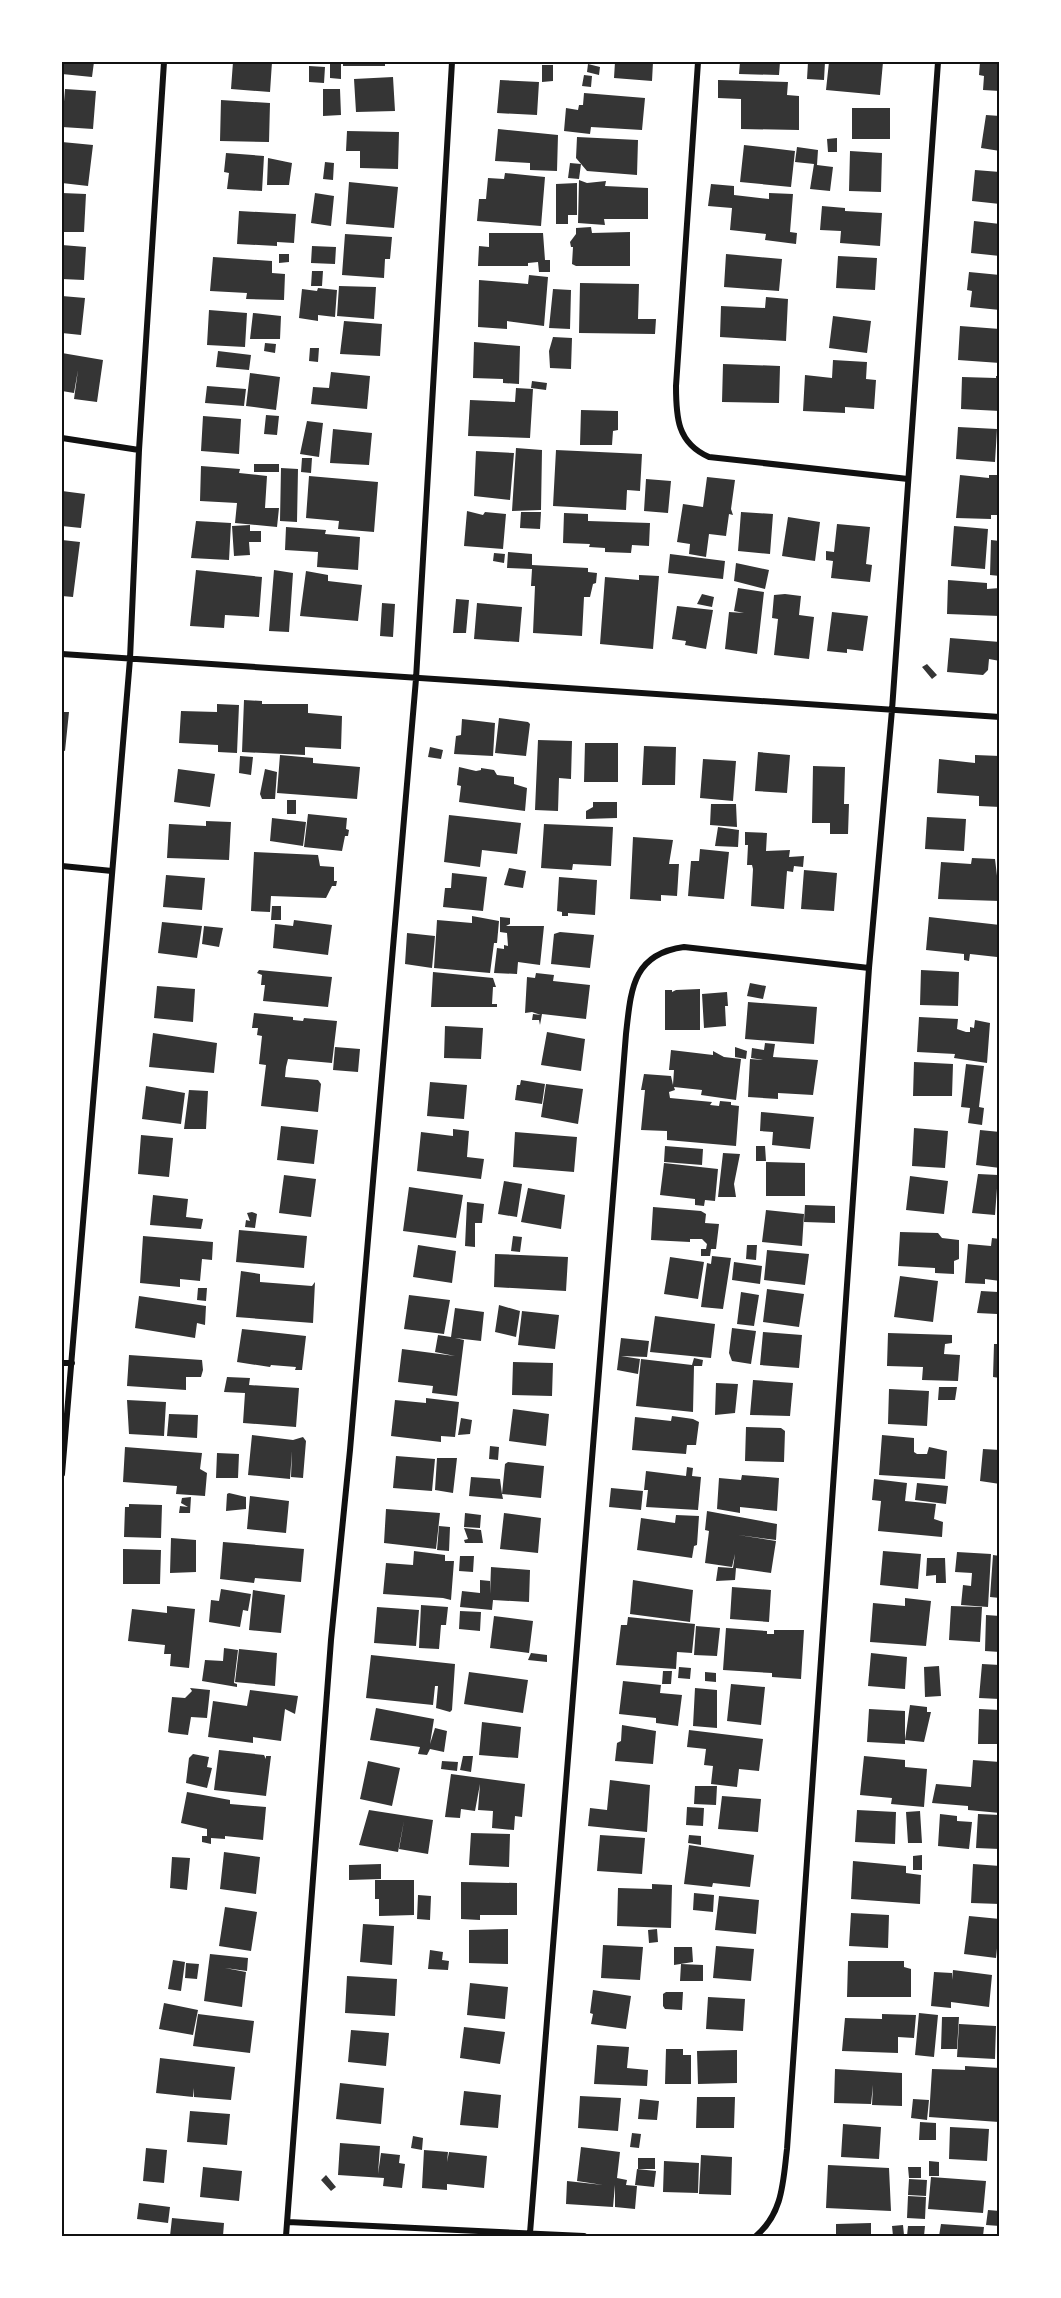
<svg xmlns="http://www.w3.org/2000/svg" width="1061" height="2298" font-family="Helvetica,sans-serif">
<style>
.building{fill:#353535}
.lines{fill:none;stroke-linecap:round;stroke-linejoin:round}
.minor{stroke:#111;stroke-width:6}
.neatline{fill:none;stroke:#111;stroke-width:2}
</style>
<rect width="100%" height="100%" fill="#fff"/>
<!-- building -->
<path class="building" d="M62 62H94L92 77 62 74Z
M233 62H272L270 92 231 89Z
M343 62H385V66H343Z
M615 62H653L652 81 614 78Z
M740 62H780L779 75 739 74Z
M808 62H825L824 80 807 79Z
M829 62H883L880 95 826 90Z
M980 62H1000V91L983 90 984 76 979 75Z
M330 64H341V79L330 78Z
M588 64 600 67 599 75 587 72Z
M542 65H553V81L542 82Z
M309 66 325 67 324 83 309 82Z
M584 75 592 76 591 87 582 86Z
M393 77 395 111 356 112 354 79Z
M500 80 539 82 537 115 497 113Z
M718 80 788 82 787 95 799 96V130L741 129V99L718 98Z
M65 89 96 91 93 129 62 127Z
M323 89H340L341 115 323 116Z
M584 93 645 98 642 130 591 127 590 134 564 131 566 108 578 110 579 105H583Z
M221 100 270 103 269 142 220 141Z
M852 108H890V139H852Z
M986 115 1000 116V151L981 148Z
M498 129 558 135 557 171 530 170V163L495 161Z
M347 131 399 132 398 169 360 168V151H346Z
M577 137 638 140 637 175 587 171 576 158Z
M837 138V152H828L827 139Z
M62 142 93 145 88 186 62 183Z
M744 145 795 151 791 187 740 182Z
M797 147 818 150 817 165 833 167 830 191 810 189 814 164 795 162Z
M850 151 882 153 881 192 849 191Z
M226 153 264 156 262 191 227 189 229 173 224 172Z
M268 158 292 163 289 185H267Z
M325 162 334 163 333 180 323 179Z
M570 163 581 164 579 179 568 178Z
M975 170 1000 172V204L972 201Z
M505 173 545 177 541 226 477 221 479 199H486L488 178 504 179Z
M579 180 587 183 606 181 605 186 648 188V219H604L605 225 578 223Z
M349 182 398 187 394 228 346 224Z
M577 183V215H568V224H556V184Z
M711 184 734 186V195L769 199V193L793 194 790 232 797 233 796 244 765 240 766 234 730 230 732 208 708 206Z
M62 193 86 194 84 232H62Z
M315 193 334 196 331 226 311 223Z
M822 206 845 208V211L882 213 880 246 840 243 841 231 820 230Z
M239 211 296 214 294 243 277 242V246L237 244Z
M974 221 1000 224V256L971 253Z
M591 227 592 233 630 232V266H576L572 264 573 247H571L570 242 576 234V228Z
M489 233H543L545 260H550V272H539L538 262 528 263V266H478L479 246 489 247Z
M345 234 392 237 390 259H385L384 278 342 275Z
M62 245 86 247 84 280 62 279Z
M312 246 336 247 335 264 311 263Z
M279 254H289V262L279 263Z
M726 254 782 259 779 291 724 287Z
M838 256 877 258 875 290 836 288Z
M213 257 272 261V273L285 274 284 300 246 299 247 293 210 291Z
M312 271H323L322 286H311Z
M969 272 1000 275V310L970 307 972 291 967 290Z
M529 275 548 277 544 326 507 321V329L478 327 479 280 528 284Z
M580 283 639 284 638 319H656L655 334 579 333Z
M339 286 376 287 374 319 337 316Z
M318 288 337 290 335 317 318 315V321L299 318 302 289 317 291Z
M553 289 571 290 570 329 549 328Z
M62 296 85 298 81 335 62 333Z
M766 297 788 299 786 341 720 337 721 306 765 308Z
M209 310 247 313 245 347 207 345Z
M253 313 281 316 280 339H250Z
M833 316 871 321 867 353 829 348Z
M344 321 382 324 380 356 340 354Z
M960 326 1000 329V363L958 360Z
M553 337 572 338 571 369 550 368 549 351Z
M474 342 520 346 519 384 503 383V379L473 378Z
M265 343 276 344 275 353 264 351Z
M310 348H319L318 362 309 361Z
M218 351 251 355 249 370 216 367Z
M62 353 103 360 97 402 74 399 78 370 74 393 62 391Z
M833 360 867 362 866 379 876 380 874 409 845 407V413L803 411 805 375 832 378Z
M723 364 780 366 779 403 722 402Z
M331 372 370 376 367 409 311 404 313 387 329 388Z
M250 373 280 377 276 410 246 406Z
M996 376H1000V411L961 409 962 377 996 378Z
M532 381 547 383 546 390 531 388Z
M207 386 246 389 244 406 205 403Z
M516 388 533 389 530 438 468 436 470 400 515 402Z
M581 410 618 411V430L613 431 612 445H580Z
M266 415 279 416 277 435 264 434Z
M203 416 241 419 239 454 201 451Z
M307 421 323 423 319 457 300 454Z
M958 427 997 429 995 462 956 459Z
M333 429 372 433 369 465 330 463Z
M516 448 542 450 541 510 512 511Z
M556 450 642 454 640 491 627 490 626 510 553 506Z
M476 451 514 453 510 500 474 496Z
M302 458H312L311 473 301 472Z
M254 464H279V472H254Z
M201 466 240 469 239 473 267 476 265 508H279L277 527 235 523 237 503 200 501Z
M281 468 298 469 297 522 280 521Z
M960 475 989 478V475H1000V512L997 515H991V519L956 518Z
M309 476 378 482 374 532 338 529 339 521 306 518Z
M707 477 735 480 731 509 733 515 729 514 726 536 709 534 706 557 689 554 690 544 677 542 683 504 703 507Z
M646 479 671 481 668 513 644 511Z
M62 491 85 494 81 528 62 526Z
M467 511 483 515 485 512 506 514 503 549 464 546Z
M521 512H541L540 529 520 528Z
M741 512 773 514 770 554 738 551Z
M564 513 588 514V521L650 523 649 546 632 545 631 553 605 552V548L589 547 590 544 563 543Z
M788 517 820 522 815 561 782 556Z
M196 521 231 523 229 560 191 558Z
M837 524 870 527 866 564 872 565 870 582 831 578 833 561 826 560V551L834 552Z
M250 525V531H261V542H249L250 555 234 556 232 526Z
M954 526 988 529 985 569 951 566Z
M286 527 326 530 325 534 360 537 358 570 317 567 318 552 285 550Z
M62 540 80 542 73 597 62 596Z
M991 540 1000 541V576L990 575Z
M508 552 532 554V565L588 568V572L597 573 596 583 593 584 590 597H584L582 636 533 633 535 586H531L532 569 507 568Z
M494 553 505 554 504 563 493 561Z
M670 554 725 561 723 579 668 573Z
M736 563 769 570 765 589 734 581Z
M196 570 262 577 259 617 225 615 224 628 190 626Z
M274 570 293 573 289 632 269 631Z
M306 571 328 575V581L362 585 358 621 300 616Z
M639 575 659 576 653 649 600 644 605 577 639 580Z
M948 580 987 583V589L1000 588V616L947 614Z
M738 588 764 592 757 654 725 649 729 612 744 613 734 611Z
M702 594 714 597 712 607 697 604Z
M785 594 801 596 799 615 814 617 809 659 774 655 778 619 772 618 774 595Z
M456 599 469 600 466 633H453Z
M382 603 395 604 393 637 380 636Z
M477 603 522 607 519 642 474 639Z
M677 606 713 610 706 649 685 645 686 641 672 639Z
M832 612 868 616 863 651 847 649V653L827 651Z
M950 638 1000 642V661L989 659 988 670 983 675 947 672Z
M927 664 937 675 932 679 922 667Z
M244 700 262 701V704H308V713L342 716 341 749 305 747V755L242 752Z
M217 704 239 705 237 753 218 752V745L179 743 181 711 217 712Z
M62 712H69L65 751 62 750Z
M499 718 528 722 530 724 526 756 495 753Z
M462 719 495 723 493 756 454 754 456 736 461 735Z
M538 740 572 741 571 779 559 778 558 811 535 810Z
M585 743H618V782H584Z
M644 746 676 747 675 785H642Z
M430 747 443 750 441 759 428 757Z
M758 752 790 755 787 793 755 791Z
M280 755 313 758V763L360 767 357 799 277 793Z
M975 755 1000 756V807L979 806V796L937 793 939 759 975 763Z
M240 756 253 757 251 775 239 773Z
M703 759 736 761 733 801 700 798Z
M813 766 845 767 844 804H849L848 834H830V823H812Z
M459 767 476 771 481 770V768L494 770 497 775 514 777V784L527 788 525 811 459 802 461 786 457 785Z
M178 769 215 774 210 807 174 802Z
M265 769 277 772 275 799H262L260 794Z
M287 800H296V814H287Z
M593 802H617V818L586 819V811L593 807Z
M711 804H736L737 827 710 825Z
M308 814 347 818 346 829 349 830 348 836H345L342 851 304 847Z
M449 815 521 823 517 854 482 850 480 867 444 862Z
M927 817 966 819 964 851 925 849Z
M272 818 306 822 303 846 270 841Z
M206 821 231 822 229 860 167 858 169 824 206 826Z
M544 824 613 827 611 866 573 864 572 870 541 868Z
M718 827 739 830 738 847 715 846Z
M745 832 767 833 766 851 790 850 789 857 804 856 803 867 794 866 793 872 787 871 784 909 751 906 753 869 752 865H747L748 845H745Z
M633 837 673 840 669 864H679L677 896 661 895V901L630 899Z
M700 849 729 852 724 899 688 896 691 861H699Z
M254 852 318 855 320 866 334 867V881H337L336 886H332L326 898 271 896 270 912 251 911Z
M972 858 995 859 1000 901 938 899 941 862 971 864Z
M509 868 526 871 523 888 504 885Z
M804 870 837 873 834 911 801 909Z
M452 873 487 877 483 911 443 907 445 888H451Z
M166 875 205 878 202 910 163 907Z
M559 877 597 880 595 915 568 913V916H562V912L557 911Z
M272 906H281V920H271Z
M472 916 499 921 497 943H494L490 973 434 968 437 920 472 923Z
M500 917 510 918V924L506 926H544L540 965 518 962 517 974 494 973 497 948 504 949V945L508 946 507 933 500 932Z
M929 917 1000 925 997 957 970 954 969 961 964 960V954L926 950Z
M294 920 332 925 328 955 273 948 275 924 293 926Z
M162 922 202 926 197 958 158 953Z
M204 926 223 928 219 947 202 944Z
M560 932 594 935 590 968 551 964 554 934Z
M407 933 435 936 432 968 405 964Z
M259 970 332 977 328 1007 263 1001 265 985H261L262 975 257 973Z
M921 970 959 972 958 1006 920 1005Z
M433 972 493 978 496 987H493L492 1004H497V1007H431Z
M536 973 554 975 553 981 590 985 586 1019 542 1014 540 1025 539 1020H532L533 1014 541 1015 532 1012 525 1013 527 977 535 978Z
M750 983 766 986 763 999 747 996Z
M157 986 195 989 193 1022 154 1018Z
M700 989V1030H665V990H672V992L676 990Z
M727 992 728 1006H725L726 1026 704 1028 702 994Z
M748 1002 817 1007 814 1044 745 1039Z
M254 1013 293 1017V1020L303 1021 304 1018 337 1021 332 1063 288 1059 286 1067 285 1077 318 1080 321 1084 318 1112 261 1106 266 1065 259 1064 262 1036 257 1035 258 1028H252Z
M919 1017 958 1019 957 1029 966 1032H970V1027L974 1028 975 1020 990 1023 987 1063 954 1058 955 1054 917 1052Z
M445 1026 483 1028 481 1059 444 1058Z
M547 1032 585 1039 581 1071 541 1065Z
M153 1033 217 1043 214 1073 149 1067Z
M765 1043 775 1044 773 1057 818 1060 813 1095 778 1093V1099L748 1097 750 1059 763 1060 751 1058 752 1048 764 1050Z
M335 1047 360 1049 358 1072 333 1070Z
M735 1047 747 1051 746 1059 735 1057Z
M671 1050 713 1055V1051L724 1057 741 1059 736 1100 701 1095 702 1090 674 1087 675 1090 669 1092 670 1098 712 1102 710 1105 719 1106 720 1101 731 1102V1105L739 1106 736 1146 667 1140V1131L641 1130 645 1090H641L644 1074 671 1076 673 1085 674 1070H669Z
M914 1062 953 1064 952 1096H913Z
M966 1064 984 1066 979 1107 984 1108 982 1125 968 1123 970 1108 961 1107Z
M521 1080 545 1084 542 1104 515 1100 517 1085H520Z
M430 1082 467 1085 464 1119 427 1116Z
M546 1084 583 1089 578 1124 541 1117Z
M146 1086 185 1093 181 1124 142 1119Z
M189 1090 208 1091 206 1129H184Z
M761 1112 814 1117 810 1149 772 1145 773 1132 760 1131Z
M281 1126 318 1130 314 1164 277 1160Z
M914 1128 948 1131 945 1168 912 1166Z
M453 1129 469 1131 467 1157 484 1159 481 1179 417 1171 421 1132 453 1136Z
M980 1130 1000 1132V1168L976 1165Z
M515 1132 577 1137 574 1172 513 1167Z
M141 1135 173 1138 169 1177 138 1174Z
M665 1146 703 1149 702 1165 664 1162Z
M756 1146H765L766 1161H756Z
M723 1153 740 1154 734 1184 736 1197H718Z
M766 1162 805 1163V1196H766Z
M664 1163 718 1169 715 1201 705 1200 704 1206 695 1205V1199L660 1195Z
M978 1174 998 1175 995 1215 972 1213Z
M284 1175 316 1179 311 1217 279 1213Z
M910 1176 948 1181 944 1214 906 1210Z
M504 1181 522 1184 517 1217 498 1214Z
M409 1187 463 1195 456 1238 403 1231Z
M528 1188 565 1195 561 1229 521 1222Z
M153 1195 188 1199 186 1217 203 1219 201 1229 150 1225Z
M467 1202 484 1204 482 1223H475V1247L465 1246Z
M805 1205 835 1206V1223L804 1222Z
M653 1207 701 1211 706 1214 705 1223 719 1224 716 1249H711L710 1256H701V1249H706L707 1244 702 1239H690V1242L651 1240Z
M766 1210 804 1214 802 1246 762 1242Z
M252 1212 257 1214 255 1228 245 1227 246 1220 250 1221 247 1213Z
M239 1230 307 1236 304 1268 236 1262Z
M900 1232 938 1233 942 1238 959 1240V1259L954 1261V1274L935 1273V1268L898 1266Z
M143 1236 213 1242 212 1260 202 1259 200 1281 180 1279V1287L140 1283Z
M513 1236 522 1237 520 1252 511 1251Z
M992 1238 1000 1239V1281L985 1279V1284L965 1283 968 1244 991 1246Z
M418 1245 456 1251 452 1283 413 1277Z
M747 1245H757L756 1260 746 1259Z
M767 1250 809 1254 805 1285 764 1280Z
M495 1254 568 1257 566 1291 494 1287Z
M712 1256 731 1258 723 1309 701 1307 707 1263 711 1264Z
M670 1257 704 1262 698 1299 664 1294Z
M734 1262 762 1266 760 1284 732 1280Z
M241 1271 260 1274V1282L312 1286 315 1282 313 1323 236 1317Z
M900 1276 938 1281 933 1322 894 1317Z
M198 1288H207L206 1301 197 1300Z
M767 1289 804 1294 799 1327 763 1322Z
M981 1291 998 1292 997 1314 977 1313Z
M741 1292 759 1295 754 1326 737 1324Z
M409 1295 450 1300 444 1334 404 1329Z
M139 1296 206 1306 205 1325 197 1323 195 1338 135 1328Z
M499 1305 520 1311 516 1337 495 1332Z
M455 1308 484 1312 481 1341 455 1338 464 1340 457 1396 432 1393 433 1386 398 1382 402 1349 455 1356 435 1352 438 1335 451 1337Z
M522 1311 559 1315 555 1349 518 1345Z
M655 1316 715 1324 711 1358 650 1352Z
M732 1328 756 1331 751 1364 732 1361 729 1353Z
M242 1329 306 1336 302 1370H295L296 1367 271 1365 270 1367 237 1362Z
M763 1332 802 1335 799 1368 760 1365Z
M888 1333 952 1335V1343L945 1344 944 1354 960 1355 958 1381 922 1380 923 1367 887 1366Z
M621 1338 649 1341 647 1357 621 1356 640 1359 638 1374 617 1370Z
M994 1344H1000V1378L993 1377Z
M129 1355 202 1360 203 1370 201 1377H186V1390L127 1386Z
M694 1358 703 1360 702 1366H694L693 1412 636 1406 641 1359 692 1365Z
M513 1362 553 1363 552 1396 512 1395Z
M227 1377 250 1378 249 1385 299 1388 296 1427 243 1423 245 1393 224 1392Z
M753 1380 793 1383 790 1416 750 1415Z
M716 1383 738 1384 735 1413 715 1415Z
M939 1387H957L955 1400H938Z
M889 1389 929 1391 927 1426 888 1424Z
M426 1398 459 1402 455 1437 441 1436V1442L391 1436 395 1400 426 1403Z
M127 1400 166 1402 164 1436 129 1434Z
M513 1409 549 1414 546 1446 509 1441Z
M169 1414 198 1415 197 1438 167 1436Z
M672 1416 693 1419 699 1422 696 1445H687L686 1454 632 1450 635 1417 671 1421Z
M461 1418 472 1420 470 1434 458 1435Z
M746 1427 781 1428 785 1431 784 1462 745 1461Z
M252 1435 293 1440 303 1437 306 1441 303 1478 291 1477 292 1451 290 1479 248 1475Z
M882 1435 914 1438V1452L917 1454H927L929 1447 947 1451 945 1479 879 1475Z
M490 1446 499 1447 498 1460 489 1459Z
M125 1447 202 1453 200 1469 207 1473 205 1496 176 1494 177 1486 123 1482Z
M983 1449 1000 1450V1484L980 1481Z
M217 1453 239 1454 238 1478H216Z
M396 1456 435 1459 432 1491 393 1488Z
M437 1458H457L453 1493 435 1490Z
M508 1462 544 1466 541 1498 502 1494 503 1499 469 1496 471 1477 500 1479 502 1494 505 1464Z
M687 1467 693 1468 692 1476 701 1477 698 1510 646 1507 648 1490H644L646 1471 686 1476Z
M742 1475 779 1478 777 1511 740 1507V1513L717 1509 719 1478 741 1480Z
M874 1479 907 1483 905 1501 936 1504 934 1519 943 1522 942 1537 878 1531 881 1501 872 1500Z
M917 1483 948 1486 946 1504 915 1500Z
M611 1488 643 1491 641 1510 609 1507Z
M229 1493 246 1497V1509L226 1511 227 1494Z
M250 1496 289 1501 286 1533 247 1529Z
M191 1497 190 1513H179L180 1506 188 1507 181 1503 182 1498Z
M129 1504 162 1505 161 1538 124 1537 125 1507H129Z
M386 1509 440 1513 436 1549 384 1543Z
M707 1511 777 1524 776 1540 738 1535 776 1541 771 1573 736 1568 735 1580 716 1581 718 1567 733 1568 735 1554 732 1567 705 1563 709 1531 705 1530Z
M465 1513 481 1515 480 1528 464 1527Z
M504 1513 541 1518 538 1553 500 1549Z
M676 1515 699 1516 697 1545 694 1546 692 1558 637 1550 641 1518 675 1523Z
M439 1526 450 1527 449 1551 437 1550Z
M464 1528 481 1530 483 1543H465L464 1540 468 1539Z
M171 1538 196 1540V1572L170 1573Z
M223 1542 304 1549 301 1582 255 1578 254 1583 220 1579Z
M123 1549 161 1550 160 1584H123Z
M414 1551 445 1555V1561H454L451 1600 443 1598 383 1594 386 1563 413 1565Z
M883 1551 921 1554 918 1589 880 1585Z
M957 1552 991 1554 988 1607 961 1605 963 1585 971 1586 972 1573 955 1572Z
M993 1555 1000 1556V1598L990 1597Z
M460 1556H474L473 1572 459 1571Z
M927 1558H945L946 1583H936V1575L926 1576Z
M491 1567 530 1570 529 1602 493 1600 492 1610 460 1607 462 1591 480 1593V1580L490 1581V1594Z
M633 1580 693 1590 690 1622 630 1614Z
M732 1587 771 1590 769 1622 730 1619Z
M221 1589 251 1594 248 1611 243 1610 240 1627 209 1622 211 1600 219 1601Z
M253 1590 285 1595 281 1633 249 1630Z
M905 1598 931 1601 926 1646 870 1642 873 1603 905 1606Z
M421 1605 448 1607 446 1625H441L439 1649 419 1648Z
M167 1606 195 1609 189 1668 170 1666 171 1654H164L165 1645 128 1641 132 1609 167 1613Z
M951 1606 982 1607 980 1642 949 1640Z
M377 1607 419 1610 416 1646 374 1643Z
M460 1611 481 1612 480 1631 459 1629Z
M986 1615 1000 1616V1652L985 1651Z
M494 1616 533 1621 529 1653 490 1648Z
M628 1617 695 1624 692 1653 677 1652 676 1669 616 1665 621 1625H627Z
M696 1626 720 1628 717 1656 694 1655Z
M726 1628 767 1631V1634H774V1630H804L801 1679 772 1677V1673L723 1670Z
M224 1648 238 1650 234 1683 237 1684V1687L202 1681 205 1660 223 1661Z
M239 1649 277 1653 275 1686 235 1682Z
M531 1653 547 1655V1662L528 1660Z
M871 1653 907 1657 905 1689 868 1686Z
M371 1655 455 1664 452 1710 450 1712 436 1708 438 1686H435L433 1705 366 1698Z
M982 1664 1000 1665V1699L979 1698Z
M939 1666 941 1696 925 1697 924 1667Z
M679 1667 691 1668 690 1679 678 1678Z
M663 1671H672L671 1684H662Z
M469 1672 528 1680 523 1713 464 1704Z
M705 1672 716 1673V1682L705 1681Z
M623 1681 661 1685 660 1693 682 1695 678 1726 656 1723V1718L619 1714Z
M731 1684 765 1687 761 1725 727 1721Z
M190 1688 210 1690 207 1718 191 1717 188 1735 171 1733 168 1732 172 1697 185 1698 192 1691Z
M695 1688 717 1690V1728L693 1726Z
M250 1690 298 1696 295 1714 285 1709 281 1741 253 1737V1743L208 1737 213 1701 247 1706Z
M910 1705 927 1707V1712H931L924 1742 905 1740Z
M376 1708 434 1719 430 1744 435 1728 447 1731 444 1752 430 1749 427 1755 418 1754 420 1747 370 1740Z
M869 1709 905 1711V1744L867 1742Z
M979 1709 1000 1710V1744H978Z
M482 1722 521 1727 518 1758 479 1755Z
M622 1725 656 1731 653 1764 615 1761 617 1743 621 1741Z
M689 1730 763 1739 759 1771 739 1769 737 1787 711 1784 713 1766 704 1765 706 1749 687 1747Z
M219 1750 264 1755 266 1759V1756H271L266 1796 214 1790Z
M193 1754 209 1757 207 1767 212 1768 207 1788 186 1783 189 1758Z
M463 1756H473L471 1772 460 1770Z
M864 1756 905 1760V1767L927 1769 924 1807 891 1804 892 1798 860 1795Z
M973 1760 1000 1762V1813L968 1810V1806L932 1803 936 1784 971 1787Z
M368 1761 400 1768 392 1806 360 1799Z
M442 1761 458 1762 457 1771 441 1769Z
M451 1774 525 1784 522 1817 515 1816 514 1830 492 1828 493 1811 478 1810 480 1784 475 1811 461 1809 460 1818 445 1817Z
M610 1780 650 1785 647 1832 588 1826 590 1808 607 1810Z
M695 1786H717L716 1805 694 1804Z
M187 1792 230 1800V1804L266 1807 263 1840 225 1836V1839L211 1838V1844L202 1842V1836H207V1829L181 1823Z
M722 1796 761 1799 758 1832 718 1829Z
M687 1807 704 1808 703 1826 686 1825Z
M369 1810 433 1820 428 1854 399 1849 404 1821 398 1852 359 1845Z
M857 1810 896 1812 895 1844 855 1842Z
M920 1811 922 1843H908L906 1812Z
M940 1814 957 1816V1821L972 1822 969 1849 938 1846Z
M978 1814 1000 1815V1849L976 1848Z
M471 1833 510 1834 509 1867 469 1865Z
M600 1835 645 1838 642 1874 597 1871Z
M689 1835 701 1836V1845L688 1843Z
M689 1845 754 1855 750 1887 713 1883 712 1887 684 1884Z
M224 1852 260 1857 256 1894 220 1889Z
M922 1855V1870H913V1856Z
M172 1857 190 1858 187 1890 170 1888Z
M853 1861 906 1866V1873L921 1875 920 1904 851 1899Z
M381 1864V1879L349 1880V1865Z
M973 1864 1000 1866V1904L971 1903Z
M375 1880H414V1915L379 1916V1899H375Z
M461 1882 517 1883V1915H480V1920L461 1919Z
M652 1884 672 1885 671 1928 617 1926 618 1888 652 1889Z
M694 1893 714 1895 713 1912 693 1910Z
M418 1895 431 1896 430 1920 417 1919Z
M719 1896 759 1900 756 1934 715 1930Z
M225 1907 257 1912 251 1951 219 1946Z
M851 1913 889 1915 888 1948 849 1946Z
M969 1916 1000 1919 996 1958 964 1954Z
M363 1924 394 1926 392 1965 360 1962Z
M508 1929V1964L469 1963V1930Z
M657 1929 658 1942 649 1943 648 1930Z
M603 1945 643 1947 640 1980 601 1978Z
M716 1946 754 1949 751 1981 713 1978Z
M674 1947H692L693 1962 674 1965Z
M430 1950 443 1952 442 1960 449 1961 448 1970 428 1969Z
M210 1954 248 1958 247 1971 225 1968 246 1972 242 2007 204 2001Z
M173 1960 185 1962 181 1991 168 1989Z
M848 1961H904V1967L911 1969V1997H847Z
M186 1963 199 1964 197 1979 185 1978Z
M681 1964 703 1965V1981H680Z
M953 1970 992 1975 989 2007 951 2002V2008L931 2006 934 1972 952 1973V1980Z
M347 1976 397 1979 395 2016 345 2013Z
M470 1983 508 1987 505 2019 467 2015Z
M593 1990 631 1996 626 2029 591 2024 593 2014 590 2013Z
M666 1992H683L682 2010 665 2009 663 2006V1994Z
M708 1997 745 1999 743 2031 706 2029Z
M164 2003 198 2010 193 2035 159 2029Z
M919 2013 938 2015 934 2057 915 2055Z
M198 2014 254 2021 250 2053 193 2046Z
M882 2014 916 2015 914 2038 898 2037V2053L842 2051 845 2018 882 2019Z
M942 2017H959L957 2049H941Z
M959 2024 996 2026 995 2059 957 2057Z
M464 2027 505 2032 500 2064 460 2058Z
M351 2030 389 2033 386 2066 348 2062Z
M597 2045 629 2047 627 2068 648 2070 647 2086 594 2084Z
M666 2049H683V2055H691V2084H665Z
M737 2050V2083L698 2084 697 2051Z
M160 2058 235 2067 231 2100 194 2097V2088L193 2097 156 2093Z
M965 2066 1000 2068 999 2122 929 2117 932 2069 965 2070Z
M835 2069 902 2073V2106L872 2105 873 2085 871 2104 834 2103Z
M340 2083 384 2088 381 2124 336 2119Z
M464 2091 501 2095 498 2128 460 2125Z
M580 2096 621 2098 618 2131 578 2128Z
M697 2097H735L734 2128H696Z
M640 2099 659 2101 657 2120 638 2119Z
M913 2099 929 2100 927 2120 911 2118Z
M190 2111 230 2114 227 2145 187 2142Z
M920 2122 936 2123V2140H919Z
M843 2124 881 2127 879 2159 841 2157Z
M950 2127 989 2129 987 2161 949 2159Z
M632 2133 641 2134 639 2148 630 2147Z
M413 2136 423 2138 422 2150 411 2148Z
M340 2143 380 2146 378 2174 381 2153 400 2155 399 2163 405 2164 402 2188 383 2186 384 2178 338 2175Z
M581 2147 620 2152 617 2178 627 2180 626 2185 637 2186 635 2209 615 2207V2185L613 2207 566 2204 567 2181 603 2185 577 2181Z
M146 2148 167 2150 164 2183 143 2181Z
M424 2150 448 2152 447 2162 449 2152 487 2156 484 2188 447 2184V2190L422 2188Z
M701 2155 732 2157 731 2195 699 2194Z
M638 2158H655V2169H638Z
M664 2161 699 2163 698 2193 663 2192Z
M929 2161 939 2162V2176H929Z
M828 2165 889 2168 891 2211 826 2208Z
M203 2167 242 2171 239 2201 200 2197Z
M908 2167H921V2178H909Z
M637 2169 656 2171 654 2187 635 2185Z
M326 2175 336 2187 331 2191 321 2180Z
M931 2177 986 2181 983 2213 928 2209Z
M909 2179 927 2180 926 2196 908 2195Z
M908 2196 926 2197 925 2219 907 2218Z
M139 2203 170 2207 168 2223 137 2219Z
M988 2210 1000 2211V2226L986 2225Z
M172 2218 224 2223 223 2236H170Z
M871 2223V2236H836V2224Z
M941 2224 984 2227 983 2236H939Z
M903 2225 904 2235 893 2236 892 2226Z
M908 2226H925L924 2236H907Z"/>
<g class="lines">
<!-- minor -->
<path class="minor" d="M698 62 676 386C676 417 677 443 709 457L908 479
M62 438 139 450
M62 654 1000 717
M62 866 112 871
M62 1363H72
M62 1474 130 659 139 450 164 62
M288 2222 584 2236
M530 2233 626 1034C631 990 632 954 684 947L869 968
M286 2236 331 1640 350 1450 416 679 452 62
M756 2236C783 2213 783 2182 787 2149L869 968 892 710 938 62"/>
</g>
<!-- border -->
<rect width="1061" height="2298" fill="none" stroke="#ffffff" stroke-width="126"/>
<rect x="63" y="63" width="935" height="2172" class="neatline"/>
</svg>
